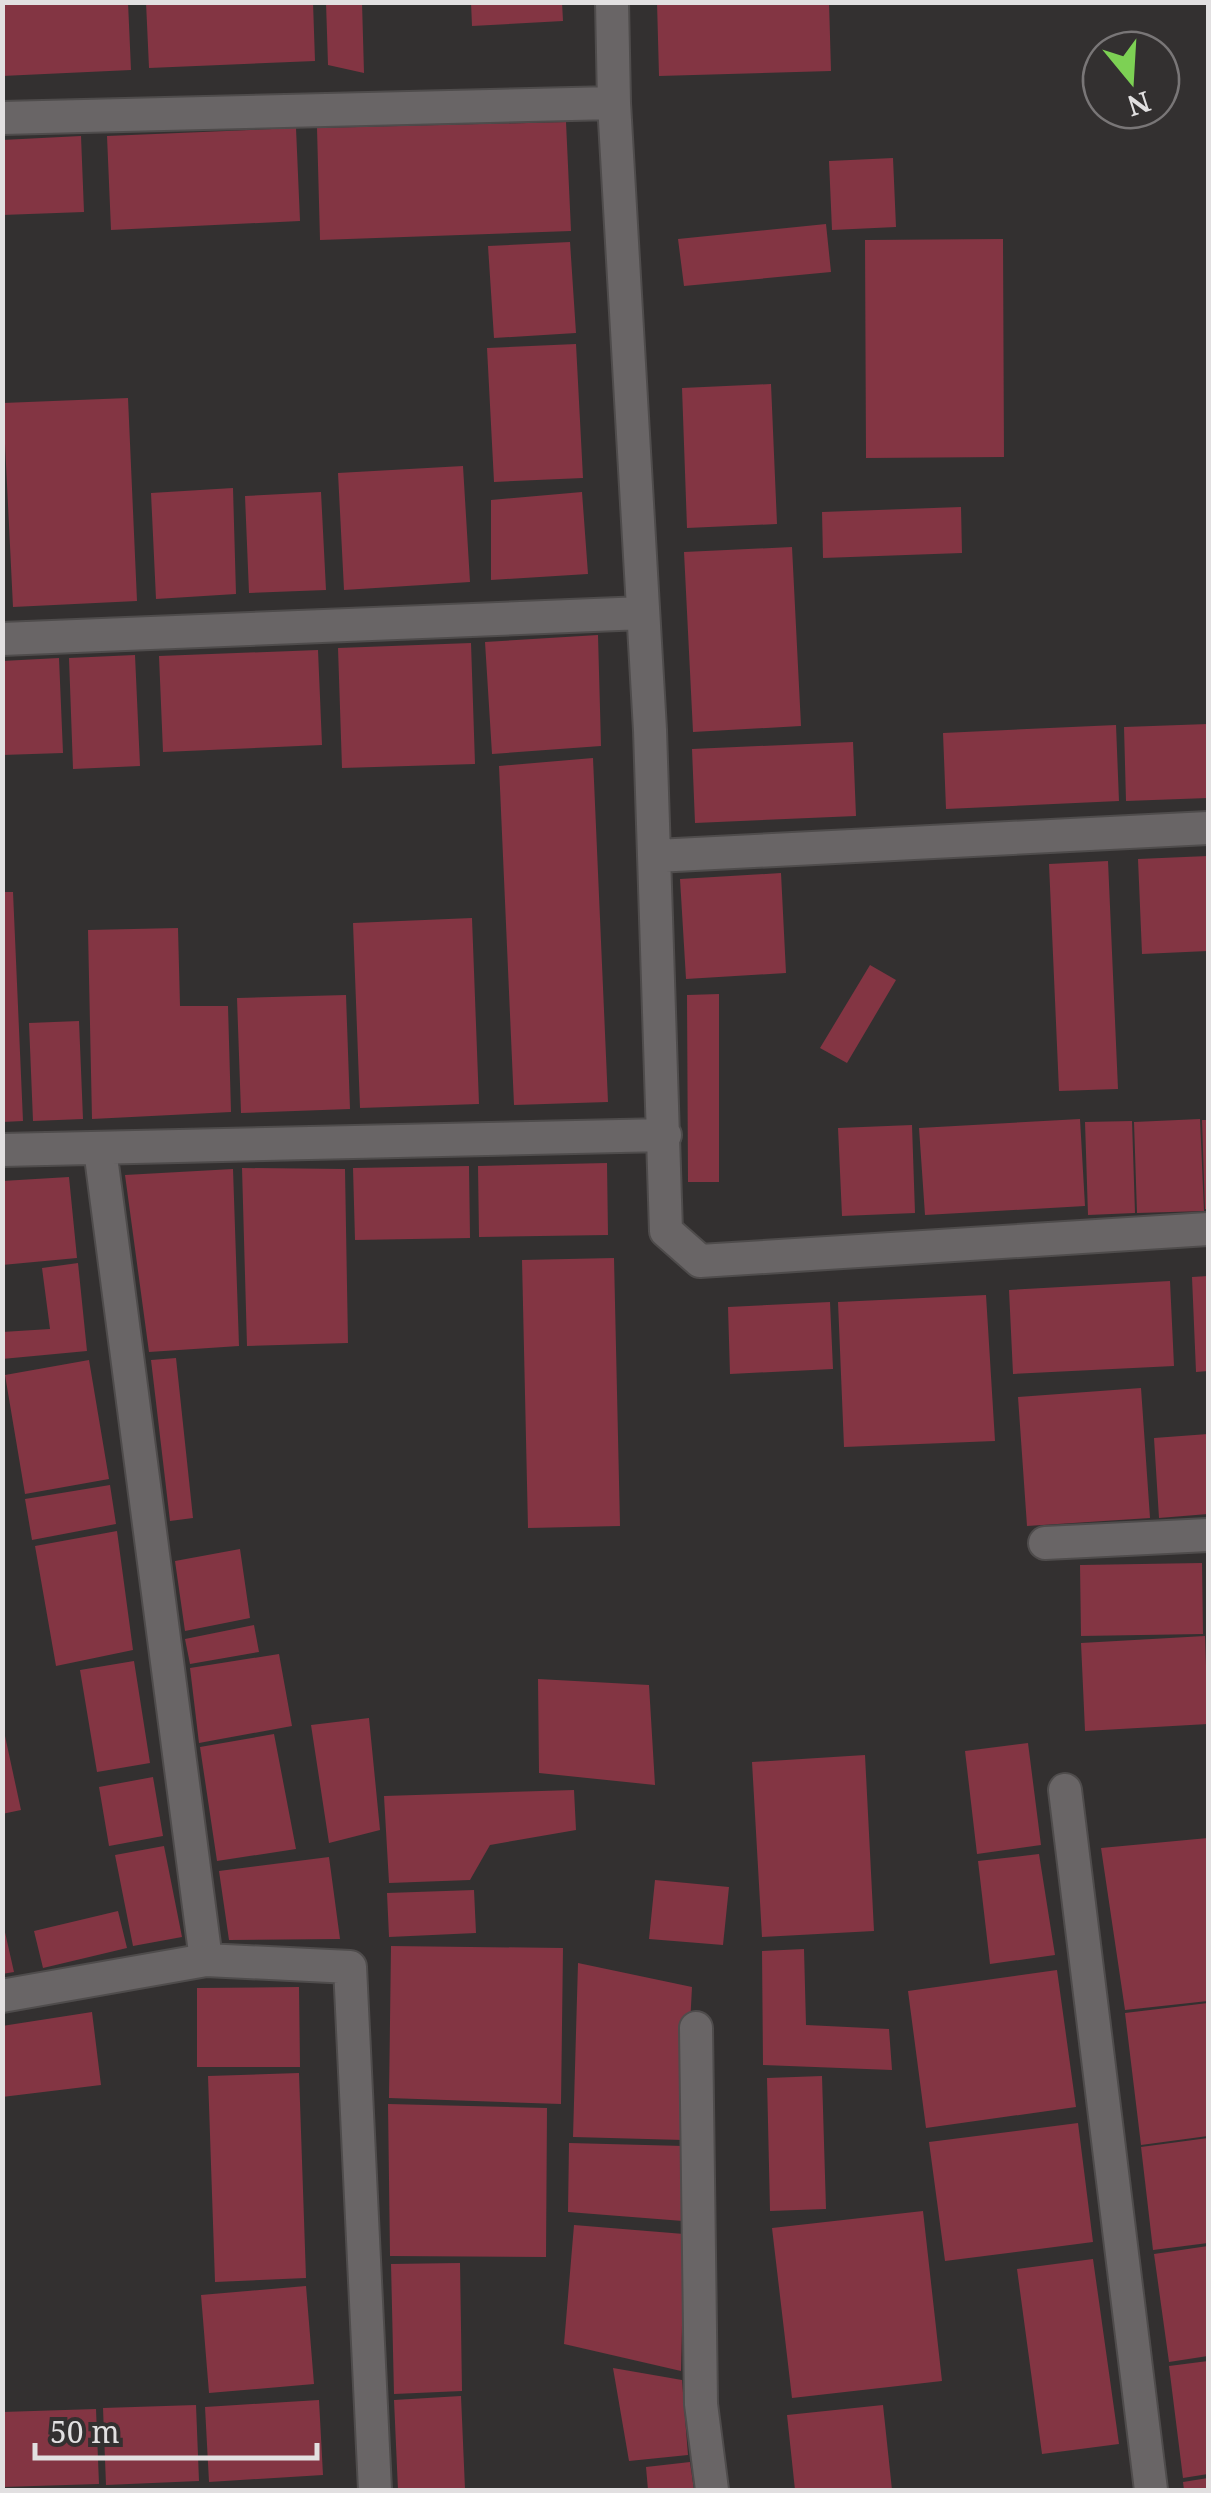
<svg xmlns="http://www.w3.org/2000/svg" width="1211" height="2493" font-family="'Noto Serif',serif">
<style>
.building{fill:#833543}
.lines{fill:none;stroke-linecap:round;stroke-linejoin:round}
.minor-casing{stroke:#4f4c4c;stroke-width:36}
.minor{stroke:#696566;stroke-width:32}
</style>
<rect width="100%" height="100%" fill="#333030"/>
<!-- building -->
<path class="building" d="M2 2H128L131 70 2 76Z
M146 2H313L315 61 149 68Z
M326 2H362L364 73 328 65Z
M471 2H562L563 21 472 26Z
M657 2H829L831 71 659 76Z
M566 122 571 231 320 240 317 128Z
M296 128 300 221 111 230 107 136Z
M81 136 84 212 2 215V140Z
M893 158 896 227 832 230 829 161Z
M826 224 831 272 684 286 678 239Z
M1003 239 1004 457 866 458 865 240Z
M570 242 576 333 494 338 488 246Z
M576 344 583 478 494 482 487 348Z
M771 384 777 524 687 528 682 388Z
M128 398 137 601 13 607 3 403Z
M463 466 470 582 344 590 338 473Z
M233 488 236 594 156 599 151 493Z
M321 492 326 590 249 593 245 496Z
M582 492 588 574 491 580V500Z
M961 507 962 553 823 558 822 512Z
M792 547 801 726 693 732 684 552Z
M598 635 601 746 492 754 485 642Z
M471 643 475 764 342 768 338 648Z
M318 650 322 745 163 752 159 656Z
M135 655 140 766 73 769 69 658Z
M59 658 63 753 2 755V661Z
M1208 724V798L1126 801 1124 727Z
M1116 725 1119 801 946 809 943 733Z
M853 742 856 816 695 823 692 749Z
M593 758 608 1102 514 1105 499 766Z
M1208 856V951L1142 954 1138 859Z
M1108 861 1118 1089 1059 1091 1049 864Z
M781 873 786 973 686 979 680 879Z
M2 892H13L23 1121 2 1122Z
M472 918 479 1104 360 1108 353 923Z
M178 928 180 1006H228L231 1112 92 1119 88 930Z
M870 965 896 980 847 1063 820 1048Z
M719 994V1182H688L687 995Z
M346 995 350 1109 241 1113 237 998Z
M79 1021 83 1119 33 1121 29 1023Z
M1080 1119 1085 1206 925 1215 919 1128Z
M1200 1119 1204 1211 1137 1213 1134 1122Z
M1202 1120H1208V1209H1205Z
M1132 1121 1135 1213 1088 1215 1085 1122Z
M912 1125 915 1213 842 1216 838 1128Z
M607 1163 608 1235 479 1237 478 1166Z
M469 1166 470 1238 355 1240 353 1168Z
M242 1168 345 1169 348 1343 247 1346Z
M233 1169 239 1346 149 1352 125 1175Z
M69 1177 77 1258 2 1265V1181Z
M614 1258 620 1526 528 1528 522 1260Z
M78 1263 87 1351 2 1359V1332L50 1329 42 1268Z
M1208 1276V1371L1196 1372 1192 1277Z
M1170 1281 1174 1366 1013 1374 1009 1290Z
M986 1295 995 1441 844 1447 838 1302Z
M830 1302 833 1369 730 1374 728 1307Z
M176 1358 193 1518 170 1521 151 1360Z
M89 1360 109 1479 25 1494 5 1375Z
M1141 1388 1150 1518 1027 1526 1018 1397Z
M1208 1434V1514L1159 1518 1154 1438Z
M110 1485 116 1524 32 1540 25 1499Z
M117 1531 133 1650 56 1666 35 1546Z
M240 1549 250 1618 185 1631 175 1561Z
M1202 1563 1203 1634 1081 1636 1080 1565Z
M254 1625 259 1652 190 1664 185 1639Z
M1205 1636 1208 1724 1085 1731 1081 1643Z
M279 1654 292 1726 199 1743 190 1668Z
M134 1661 150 1763 97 1772 80 1670Z
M538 1679 649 1685 655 1785 539 1773Z
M369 1718 380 1830 329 1843 311 1725Z
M2 1722 21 1810 2 1814Z
M274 1734 296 1849 217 1861 200 1747Z
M1028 1743 1041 1845 977 1854 965 1751Z
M865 1755 874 1931 762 1937 752 1762Z
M153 1777 163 1836 109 1846 99 1787Z
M574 1790 576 1830 490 1845 470 1880 389 1883 384 1796Z
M1208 1838V2001L1125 2010 1101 1848Z
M164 1846 182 1937 133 1946 115 1855Z
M1039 1854 1055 1955 990 1964 978 1861Z
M329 1857 340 1939 229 1940 219 1871Z
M655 1880 729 1887 723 1945 649 1939Z
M474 1890 476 1933 389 1937 387 1893Z
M118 1911 127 1948 43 1968 34 1931Z
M2 1919 14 1972 2 1974Z
M391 1946 563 1948 561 2104 389 2098Z
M804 1949 806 2025 889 2029 892 2070 763 2065 762 1951Z
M578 1963 692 1987 684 2140 573 2137Z
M1057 1970 1076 2107 926 2128 908 1991Z
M299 1987 300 2067H197V1988Z
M1208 2003V2136L1141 2145 1125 2013Z
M92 2012 101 2085 2 2097V2026Z
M299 2073 306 2278 215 2282 208 2076Z
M822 2076 826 2209 770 2211 767 2078Z
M388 2104 547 2108 546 2257 390 2256Z
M1078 2123 1093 2242 945 2261 929 2142Z
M1208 2138V2243L1153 2250 1141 2147Z
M569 2143 684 2146 683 2221 568 2212Z
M923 2211 942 2381 792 2398 772 2228Z
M574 2225 684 2234 681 2371 564 2344Z
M1208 2246V2356L1169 2362 1154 2254Z
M1093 2259 1119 2444 1042 2454 1017 2269Z
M460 2263 462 2391 394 2394 391 2264Z
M306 2286 314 2384 209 2393 201 2295Z
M1208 2361V2474L1183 2478 1169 2366Z
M613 2368 682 2380 688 2455 629 2461Z
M461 2396 465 2489 398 2490 394 2400Z
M319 2400 323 2475 209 2482 205 2407Z
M196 2405 199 2481 106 2485 103 2408Z
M883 2405 892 2490H795L787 2415Z
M96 2409 99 2484 2 2487V2412Z
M690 2462 694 2490H648L646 2467Z
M1208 2478V2490H1184L1183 2482Z"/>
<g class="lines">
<!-- minor casing -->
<g class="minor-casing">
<path id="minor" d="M612 2 614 103 650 730 666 1231 700 1261 1208 1229
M2 118 614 103
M2 639 643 613
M656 856 1208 828
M100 1149 206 1960
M2 1150 665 1135
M1045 1543 1208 1535
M1065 1790 1151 2490
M2 1996 206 1960 350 1967 375 2490
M696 2028 701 2404 712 2490"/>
</g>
<!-- minor -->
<use href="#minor" class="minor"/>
</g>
<!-- border -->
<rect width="1211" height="2493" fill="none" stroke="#e2e0e1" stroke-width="10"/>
<!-- north arrow -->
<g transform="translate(1131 80) rotate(162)"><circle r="48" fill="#333030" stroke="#797677" stroke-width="2.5"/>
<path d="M0-8L18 38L0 25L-18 38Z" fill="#7dd154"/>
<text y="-15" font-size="28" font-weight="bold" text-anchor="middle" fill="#e2e0e1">N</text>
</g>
<!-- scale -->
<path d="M35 2443v15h282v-15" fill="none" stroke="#e2e0e1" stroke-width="5"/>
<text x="50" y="2443" font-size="30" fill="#e2e0e1" stroke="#333030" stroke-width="8" paint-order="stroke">50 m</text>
</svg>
